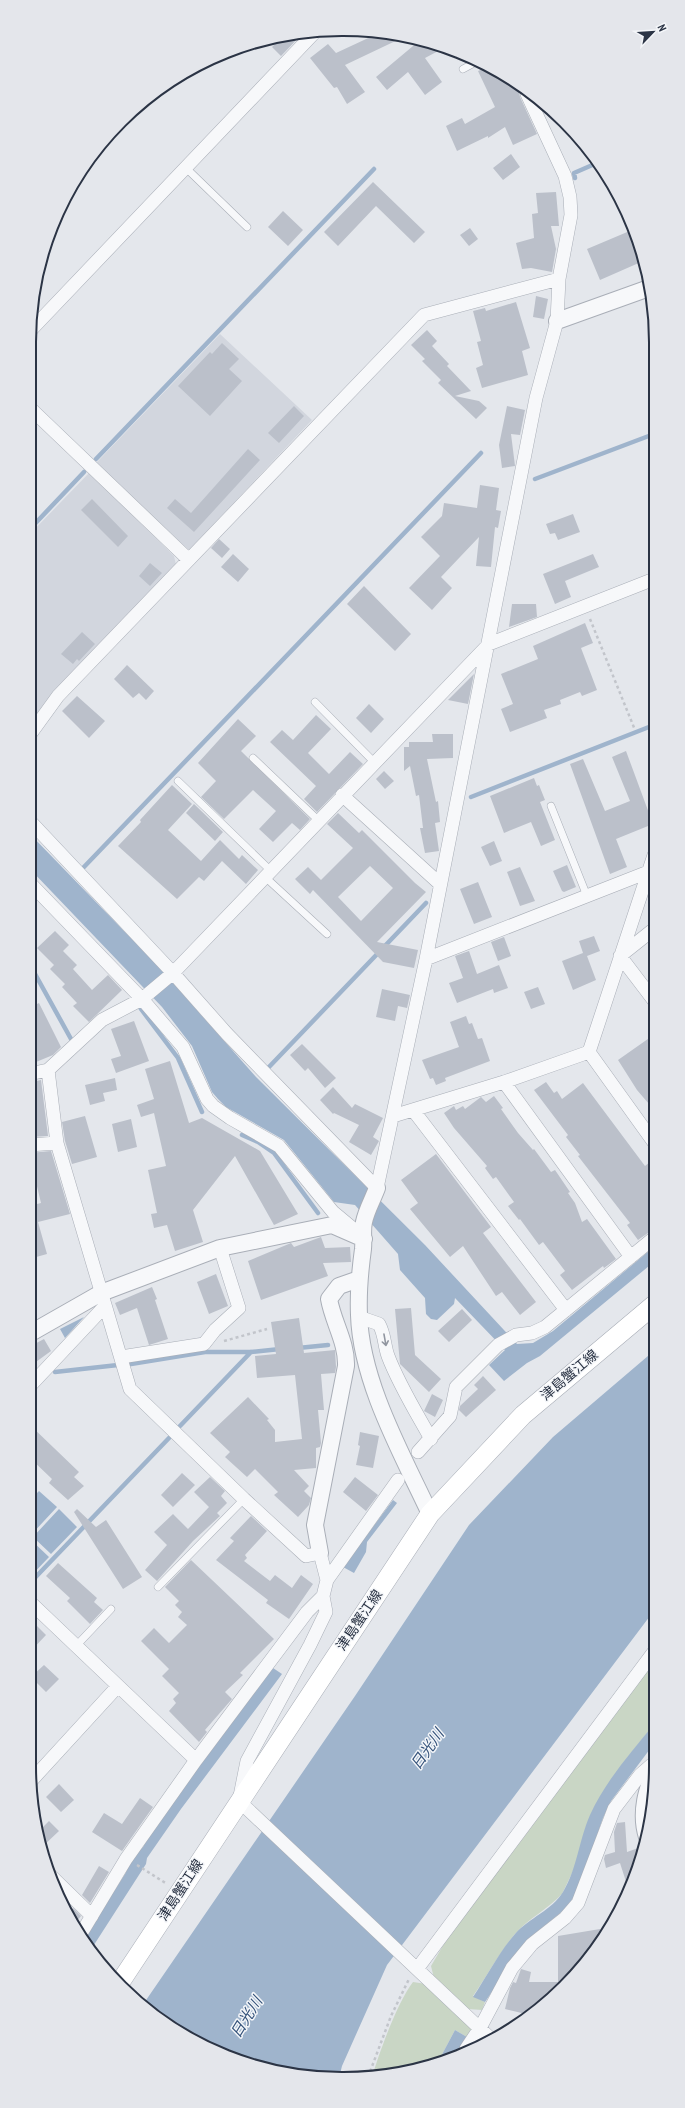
<svg xmlns="http://www.w3.org/2000/svg" width="685" height="2108" font-family="'PT Sans Narrow','Noto Sans JP',sans-serif">
<style>
.built{fill:#d2d6de}
.green{fill:#c9d6c5}
.water{fill:#9fb4cc}
.lines{fill:none;stroke-linecap:round;stroke-linejoin:round}
.stream{stroke:#9fb4cc;stroke-width:4.5}
.building{fill:#bbc0ca;fill-rule:evenodd}
.service-casing{stroke:#a9aeb7;stroke-width:8}
.minor-casing{stroke:#a9aeb7;stroke-width:14}
.tertiary-casing{stroke:#a9aeb7;stroke-width:18}
.secondary-casing{stroke:#a9aeb7;stroke-width:20}
.path{stroke:#c2c5cb;stroke-width:2.5;stroke-dasharray:3 3;stroke-linecap:butt}
.service{stroke:#f7f8fa;stroke-width:7}
.minor{stroke:#f7f8fa;stroke-width:13}
.tertiary{stroke:#f7f8fa;stroke-width:16}
.secondary{stroke:#fff;stroke-width:19}
.oneway{stroke:#9196a0}
.labels{text-anchor:middle;dominant-baseline:central;stroke-width:3;stroke-linejoin:round;paint-order:stroke}
.street-label{font-size:14px;fill:#2b3445;stroke:#f4f6f9}
.water-label{font-size:15px;font-style:italic;fill:#34527a;stroke:#f4f6f9}
.rim{fill:none;stroke:#2b3445;stroke-width:2}
</style>
<rect width="100%" height="100%" fill="#e4e7ec"/>
<!-- built -->
<path class="built" d="M220 334 312 420 189 550 96 463Z
M89 473 174 556 176 565 29 726V535Z"/>
<!-- green -->
<path class="green" d="M656 1654V1722L627 1758 562 1894C548 1909 529 1918 515 1934 499 1953 487 1976 473 1996L485 2002 482 2010 468 2009 434 1978 431 1966 451 1932Z
M413 1982 426 1984 473 2029 467 2037 455 2030 438 2062 423 2068 372 2077C379 2053 398 2001 413 1982Z"/>
<!-- water -->
<path class="water" d="M29 833 158 966 256 1077 425 1245 517 1344 533 1343 553 1331 655 1246V1261L540 1356 527 1363 504 1381 489 1365 505 1350 455 1298 454 1304 437 1320 431 1319 426 1314 425 1298 400 1270 398 1254 355 1205 334 1202 284 1140 226 1107 218 1099 212 1092 192 1046 162 1007 29 868Z
M84 1317 65 1338 60 1329Z
M655 1350 656 1608 387 1965 342 2066 339 2078 302 2076 204 2047 152 2014 142 2006 355 1696 469 1525 553 1437Z
M39 1491 57 1507 31 1535 29 1533V1501Z
M393 1500 397 1503 367 1542 366 1552 354 1573 343 1567Z
M59 1509 77 1527 51 1554 33 1537Z
M30 1539 49 1557 29 1578V1541Z
M270 1666 282 1674 181 1809 147 1858 146 1864 92 1948 85 1937 125 1874 133 1857 143 1847 154 1827 264 1680Z
M656 1722V1741L611 1801 603 1818 577 1893 564 1910 527 1940 485 2002 473 1997C487 1976 499 1952 515 1934 529 1918 552 1910 563 1892 577 1869 579 1840 590 1815 606 1780 632 1751 656 1722Z
M455 2030 467 2037 458 2053 438 2062Z"/>
<g class="lines">
<!-- stream -->
<path class="stream" d="M575 178 574 173 597 163
M96 459 374 169
M535 479 654 434
M29 530 84 472
M471 797 654 725
M83 868 481 453
M29 963 71 1039
M141 1009 178 1058 202 1112
M269 1067 426 903
M242 1135 258 1142 274 1153 318 1213
M298 1348 328 1345
M131 1364 205 1352H251L280 1349
M55 1372 118 1365
M180 1426 251 1352
M29 1584 169 1438"/>
</g>
<!-- building -->
<path class="building" d="M303 33 281 56 272 47 284 35Z
M379 33 406 36 345 65 365 92 347 104 337 87 334 88 310 58 328 44 336 53Z
M419 41 442 49 425 58 442 82 425 95 408 72 387 90 376 77Z
M488 67 499 71 518 87 520 97 537 134 513 145 505 127 488 138V136L457 151 446 126 462 118 465 124 495 107 478 71Z
M511 154 520 167 503 180 493 168Z
M373 182 425 232 414 243 376 206 338 246 324 232Z
M556 192 559 226H551L556 249 552 272 531 268 522 269 516 243 534 238 532 214 538 213 536 193Z
M283 211 303 230 288 246 268 227Z
M470 228 478 239 469 246 460 235Z
M632 230 641 262 600 280 587 249Z
M536 296 548 299 544 319 533 317Z
M516 302 530 348 522 351 528 375 482 388 476 368 483 365 477 342 481 341 473 311 485 308 486 311Z
M427 330 437 341 432 346 449 364 447 366 471 391 455 396 479 401 487 408 476 419 438 383 441 380 422 361 425 359 411 345Z
M222 343 239 359 229 369 242 381 210 416 178 386 210 352 212 354Z
M294 406 304 416 279 443 268 433Z
M507 406 525 410 520 435 511 434 515 466 502 468 499 445Z
M248 449 260 460 194 532 167 508 175 499 191 513Z
M480 485 499 488 496 510 501 511 498 528 495 527 491 567 476 566 479 537 441 577 452 588 432 610 409 588 440 556 421 537 442 516 444 503 477 508Z
M92 499 128 536 118 547 81 510Z
M573 514 580 532 558 540 555 533 550 534 546 524Z
M219 539 230 549 222 558 211 548Z
M233 554 249 569 238 582 221 567Z
M593 554 599 567 565 581 571 597 555 604 543 574Z
M150 563 162 573 150 586 139 576Z
M364 586 411 634 395 651 347 604Z
M512 604H536L537 617 509 627Z
M585 623 593 643 581 648 597 690 582 696 580 692 560 700 561 704 544 710 547 718 510 732 501 709 513 704 501 674 538 659 533 646Z
M82 632 95 644 79 661 77 659 73 664 61 654Z
M127 665 154 691 146 700 139 693 133 698 114 679Z
M474 674 468 704 448 700Z
M77 696 105 721 89 738 62 711Z
M369 704 384 719 371 733 356 718Z
M316 715 331 729 308 753 329 774 350 752 363 764 317 812 304 799 316 786 270 742 282 730 293 740Z
M238 719 256 736 241 751 310 819 300 830 292 823 273 842 259 829 276 811 253 790 224 819 201 797 216 781 198 763Z
M432 734H453V758L427 759 436 802 438 801 440 822 435 823 439 851 425 853 420 828H423L419 795 416 796 410 766 404 771V747H409V742H433Z
M626 751 653 824 616 839 627 867 610 874 570 764 583 759 605 811 630 801 612 757Z
M384 771 394 781 385 789 376 779Z
M534 778 537 786 539 785 545 800 540 802 555 840 541 846 531 822 504 833 490 796Z
M172 785 192 804 168 830 201 861 220 840 239 859 242 855 258 870 246 884 222 861 204 881 199 877 177 899 118 846 141 822 140 820Z
M194 804 223 832 215 841 186 813Z
M338 813 359 833 362 830 415 883 426 892 377 942 418 950 414 968 383 962 313 890 310 894 295 879 308 867 321 880 353 848 327 824ZM370 866 393 888 361 921 338 897Z
M494 841 502 861 490 866 481 847Z
M567 865 576 887 564 892 562 891 553 871Z
M520 867 535 901 520 906 507 872Z
M478 882 492 917 474 924 460 889Z
M55 931 69 945 63 951 77 965 73 969 92 990 108 975 122 990 89 1022 73 1006 77 1003 62 987 65 984 50 969 54 965 37 948Z
M594 936 600 951 587 956 596 980 573 990 562 961 583 953 579 941Z
M504 937 511 956 498 961 491 942Z
M469 951 477 974 499 965 508 988 494 993 493 989 457 1003 449 983 463 978 455 956Z
M538 987 545 1004 531 1009 524 992Z
M382 989 410 995 407 1008 398 1006 395 1021 376 1017Z
M39 1003 61 1047 53 1055 36 1062 29 1047V1008Z
M466 1016 469 1024 472 1023 478 1039 482 1038 490 1061 445 1078 446 1081 436 1085 433 1078 430 1079 422 1060 459 1047 450 1022Z
M134 1021 149 1061 116 1073 111 1059 121 1056 111 1029Z
M655 1034V1111L637 1090 618 1060Z
M302 1044 336 1078 325 1088 308 1068 305 1071 290 1055Z
M170 1061 189 1123 202 1118 260 1151 298 1214 274 1225 235 1156 193 1210 203 1242 175 1251 167 1225 154 1228 151 1214 157 1213 148 1170 166 1166 154 1113 141 1117 137 1105 154 1099 145 1069Z
M115 1078 117 1090 103 1093 105 1101 90 1105 85 1085Z
M41 1080 48 1136 29 1137V1091L34 1090 32 1082Z
M546 1082 554 1093 557 1091 562 1099 583 1083 645 1166 655 1158V1228L638 1240 627 1225 630 1223 578 1156 580 1155 566 1137 568 1135 534 1090Z
M333 1087 352 1108 355 1104 383 1118 373 1137 379 1141 371 1155 349 1142 359 1125 334 1113 333 1114 320 1100Z
M494 1096 503 1108 501 1109 518 1133 533 1150 534 1149 551 1172 555 1170 570 1192 568 1193 575 1203 582 1222 587 1219 616 1259 604 1268 603 1266 572 1290 560 1275 565 1271 543 1242 539 1245 520 1219 519 1220 508 1206 514 1202 496 1177 493 1179 485 1168 487 1166 454 1128 444 1113 454 1106 456 1110 463 1106 465 1109 481 1097 486 1102Z
M85 1116 97 1157 72 1164 65 1141 62 1122Z
M131 1119 137 1147 118 1152 112 1124Z
M51 1151 70 1214 38 1222 47 1254 29 1259V1202H32L33 1205 41 1203 29 1153Z
M436 1154 491 1227 483 1233 536 1302 520 1315 502 1292 496 1296 463 1246 450 1257 410 1209 418 1203 401 1180Z
M321 1237 325 1248 350 1247 351 1262 323 1263 328 1276 261 1300 248 1261 291 1243 294 1247Z
M216 1274 228 1306 209 1314 197 1282Z
M152 1287 157 1299 155 1300 168 1339 149 1345 137 1308 120 1315 115 1303Z
M411 1308 415 1355 441 1379 429 1392 400 1364 395 1309Z
M462 1309 472 1320 449 1342 438 1331Z
M299 1318 304 1353 335 1350 336 1367 335 1373 321 1374 324 1410H318L321 1443 320 1447 316 1448V1468L294 1470 309 1486 304 1491 311 1498 309 1505 298 1517 274 1495 278 1492 255 1469 247 1477 225 1457 230 1452 210 1433 248 1397 269 1419 267 1420 275 1430V1442L302 1439 295 1375 257 1378 255 1356 276 1354 271 1322Z
M44 1339 51 1351 29 1367V1347Z
M483 1376 496 1390 466 1417 459 1410 460 1406 478 1389 474 1385Z
M432 1394 443 1400 435 1417 424 1411Z
M29 1424 79 1472 74 1477 84 1486 68 1500 49 1483 52 1479 29 1457Z
M360 1432 379 1436 373 1468 356 1465 360 1446 358 1445Z
M182 1473 195 1485 173 1507 161 1495Z
M210 1477 225 1491 221 1496 227 1503 217 1513 220 1516 193 1541 157 1581 145 1570 167 1545 154 1532 173 1514 188 1529 209 1507 194 1492Z
M355 1477 378 1495 366 1511 343 1492Z
M77 1509 96 1527 106 1520 142 1577 123 1589 74 1512Z
M251 1516 267 1531 245 1555 247 1558 244 1561 270 1581 275 1575 292 1588 301 1575 313 1584 289 1619 266 1603 268 1600 216 1560 234 1541 230 1538Z
M191 1560 274 1639 240 1673 243 1675 225 1692 232 1699 205 1730 207 1732 199 1742 169 1711 176 1703 173 1699 179 1693 162 1676 169 1669 141 1641 154 1628 169 1643 187 1625 178 1617 182 1612 175 1605 179 1601 165 1587Z
M58 1563 97 1598 94 1602 103 1610 90 1624 67 1601 70 1598 46 1576Z
M29 1618 46 1635 29 1653Z
M44 1665 59 1679 46 1692 31 1677Z
M59 1784 74 1800 61 1812 46 1797Z
M140 1798 153 1807 122 1851 92 1832 104 1813 122 1824Z
M49 1821 59 1831 41 1848 37 1833Z
M625 1822 627 1852 644 1846 629 1891 620 1863 606 1868 604 1859 605 1855 615 1852 614 1832 617 1823Z
M99 1866 109 1872 90 1903 82 1895Z
M73 1908 81 1916 76 1922 70 1913Z
M600 1929 601 1942 564 1987 530 2015 505 2009 510 1988 513 1982 516 1983 521 1969 531 1972 529 1982H558V1936Z"/>
<g class="lines">
<!-- service casing -->
<g class="service-casing">
<path id="service" d="M463 69 476 62
M186 168 247 227
M315 702 374 762
M253 758 318 820
M178 781 270 870
M551 806 587 896
M264 876 327 934
M158 1587 244 1499
M76 1646 111 1609"/>
</g>
<!-- minor casing -->
<g class="minor-casing">
<path id="minor" d="M30 331 315 32
M29 407 188 559
M29 736 58 696 424 315 559 279
M342 795 440 884
M29 820 173 973 227 1034 377 1188
M29 882 142 999 183 1047 207 1099 213 1106 230 1118 279 1146 333 1212 357 1232
M620 956 655 1002
M620 956 654 929
M426 959 648 872
M589 1052 655 1144
M48 1070 57 1143 130 1389 244 1499 306 1556 320 1553 327 1580 323 1596 326 1612 310 1645 247 1761 239 1801 490 2038
M29 1074 48 1070 102 1020 142 999 173 973 489 644 654 579
M504 1082 631 1257
M413 1110 566 1310
M393 1116 504 1082 589 1052 654 855
M29 1145 57 1143
M377 1188 426 959 536 398 557 321 559 279 571 215 570 197 565 176 527 94
M359 1317 379 1324C385 1335 384 1345 388 1356 399 1385 416 1412 431 1439
M121 1357 204 1344 215 1330 239 1308 220 1248
M29 1387 105 1306
M418 1452 450 1416 456 1387 498 1345 516 1335 532 1333 545 1327 655 1237
M327 1580 398 1480
M29 1601 196 1760
M31 1781 118 1686
M50 1875 92 1916
M82 1932 126 1859 196 1760 307 1612 323 1596
M417 1969 656 1649
M466 2049 480 2028 512 1968 532 1944 565 1918 578 1903 614 1809 640 1775 656 1761"/>
</g>
<!-- tertiary casing -->
<g class="tertiary-casing">
<path id="tertiary" d="M557 321 649 288
M377 1188C373 1199 366 1211 364 1222 362 1230 364 1240 363 1249 360 1271 358 1293 359 1315 361 1382 402 1454 430 1514
M29 1334 101 1293 220 1248 332 1225 364 1239
M320 1553 315 1525 346 1366C347 1343 333 1322 329 1299L339 1286 359 1279
M647 1837C639 1812 647 1789 656 1765"/>
</g>
<!-- secondary casing -->
<g class="secondary-casing">
<path id="secondary" d="M119 1984 430 1514 523 1415 655 1304"/>
</g>
<!-- path -->
<path class="path" d="M590 619 635 730
M224 1341 267 1329
M137 1865 167 1884
M368 2077 391 2016 409 1979"/>
<!-- service -->
<use href="#service" class="service"/>
<!-- minor -->
<use href="#minor" class="minor"/>
<!-- tertiary -->
<use href="#tertiary" class="tertiary"/>
<!-- secondary -->
<use href="#secondary" class="secondary"/>
</g>
<!-- one-way arrows -->
<defs><path id="oneway-shaft" d="M-6 0H5M1.5-3L5.5 0L1.5 3" fill="none" stroke-width="1.6" stroke-linecap="round" stroke-linejoin="round"/></defs>
<use class="oneway" href="#oneway-shaft" transform="translate(385 1340) rotate(80)"/>
<g class="labels">
<!-- street labels -->
<g class="street-label">
<text transform="translate(569 1375) rotate(-40)">津島蟹江線</text>
<text transform="translate(359 1620) rotate(-56)">津島蟹江線</text>
<text transform="translate(180 1890) rotate(-57)">津島蟹江線</text>
</g>
<!-- water labels -->
<g class="water-label">
<text transform="translate(427 1749) rotate(-55)">日光川</text>
<text transform="translate(246 2017) rotate(-58)">日光川</text>
</g>
</g>
<!-- crop -->
<path d="M0 0H685V2108H0ZM342 36H343A306 306 0 0 1 649 342V1766A306 306 0 0 1 343 2072H342A306 306 0 0 1 36 1766V342A306 306 0 0 1 342 36Z" fill="#e4e6eb" fill-rule="evenodd"/>
<path class="rim" d="M342 36H343A306 306 0 0 1 649 342V1766A306 306 0 0 1 343 2072H342A306 306 0 0 1 36 1766V342A306 306 0 0 1 342 36Z"/>
<!-- north arrow -->
<g transform="translate(653 32) rotate(65)" stroke="#f4f6f9" stroke-width="3" paint-order="stroke">
<path d="M0-3L7 15L0 10L-7 15Z" fill="#2b3445"/>
<text y="-6" font-size="11" font-weight="bold" text-anchor="middle" fill="#2b3445">N</text>
</g>
</svg>
